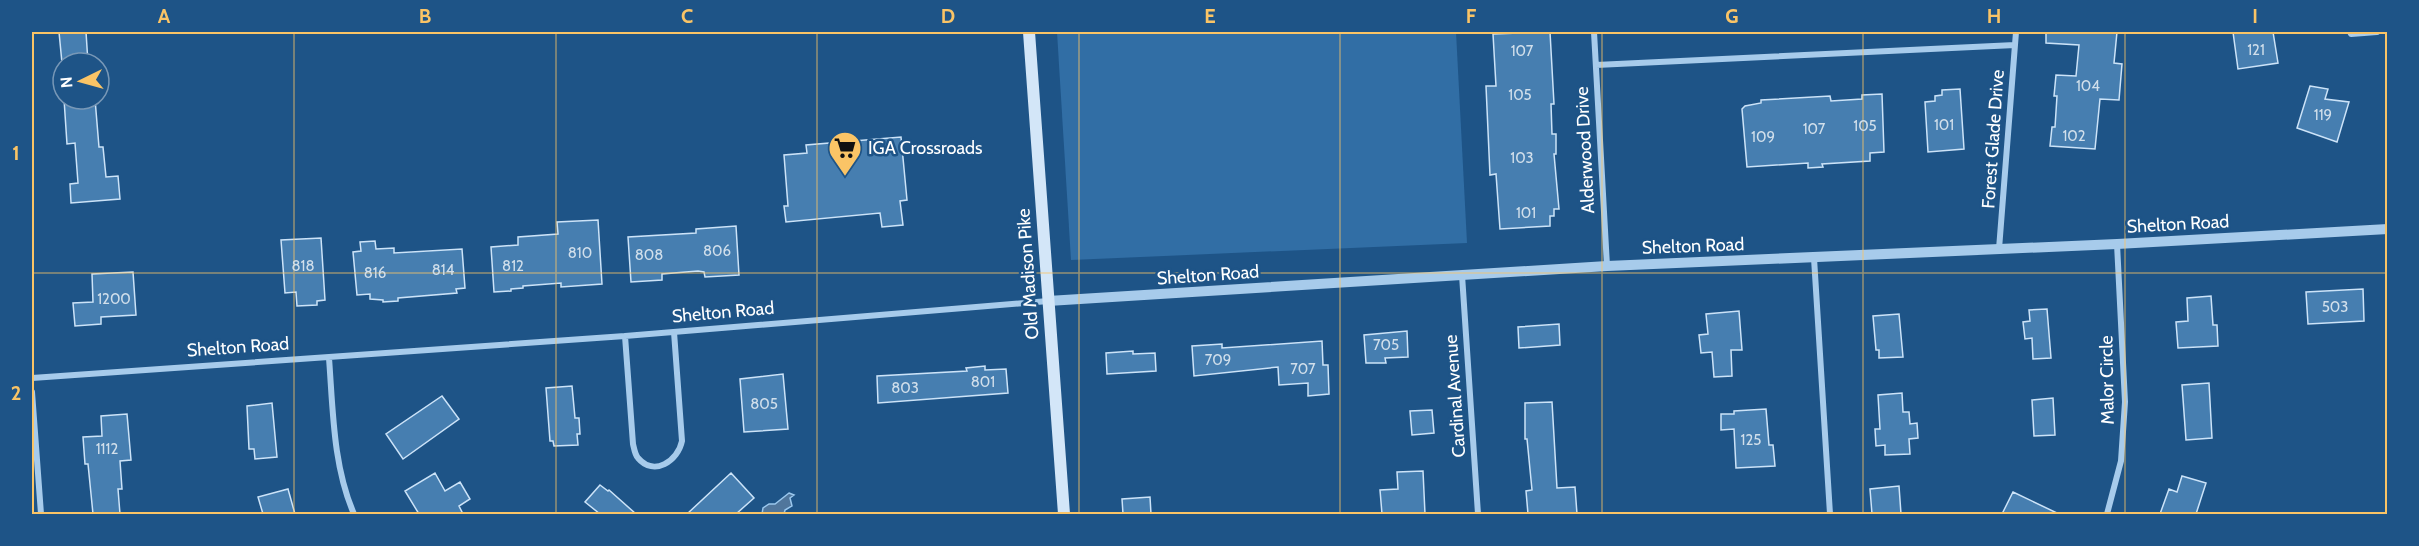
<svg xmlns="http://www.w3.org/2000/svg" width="2419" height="546" font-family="Cabin,sans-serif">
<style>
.green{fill:#316ea5}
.water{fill:#50769c;stroke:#9ac7ed;stroke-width:1.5}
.building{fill:#467eb0;stroke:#cce3f8;stroke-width:1.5}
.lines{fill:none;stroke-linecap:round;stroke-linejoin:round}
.minor{stroke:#a7cbeb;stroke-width:6}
.tertiary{stroke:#a7cbeb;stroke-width:10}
.secondary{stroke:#d3e6f8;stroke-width:12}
.grid{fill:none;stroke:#fac466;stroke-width:1.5;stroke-opacity:0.55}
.labels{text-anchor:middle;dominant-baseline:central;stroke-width:5;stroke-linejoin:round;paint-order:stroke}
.number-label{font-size:15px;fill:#d1dfeb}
.street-label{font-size:18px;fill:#fff;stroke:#1e5487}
.poi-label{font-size:18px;fill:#fff;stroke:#1e5487;text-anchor:start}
.neatline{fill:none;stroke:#fac466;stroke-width:2}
.grid-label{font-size:20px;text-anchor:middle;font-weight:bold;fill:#fac466}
</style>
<rect width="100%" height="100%" fill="#1e5487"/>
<!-- green -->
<path class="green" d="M1057 32H1456L1467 243 1071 260Z"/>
<!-- water -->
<path class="water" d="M789 493 794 495 790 498 792 506 785 510 784 514H762L763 508 769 504H775Z"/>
<!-- building -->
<path class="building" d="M59 32H86L88 63H62Z
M1550 32 1554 104H1551L1552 134H1556V154H1554L1559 209H1554V216H1550V226L1500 229 1496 174 1490 175 1486 86H1496L1493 34Z
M2046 32H2117L2114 63 2122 64 2119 100 2100 99 2095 149 2050 146 2052 127H2055L2057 96H2054L2056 75 2076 76 2079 45 2046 43Z
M2233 32H2273L2278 63 2238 69Z
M2310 86 2328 89 2325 99 2349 102 2337 142 2297 128Z
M1960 89 1964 149 1928 152 1925 102 1935 101V96L1942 95V90Z
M1882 94 1884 152 1870 153V161L1822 164 1823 167 1808 168V163L1747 167 1742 109 1745 106 1761 103V100L1830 96 1831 101 1862 99V95Z
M64 99H95L99 147H103L106 177 118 176 120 199 71 203 70 184 78 183 75 143 67 144Z
M901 137 907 200 900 201 903 225 882 227 880 213 786 222 784 206H788L784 155 807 153 806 145Z
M598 220 602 284 561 287V283L523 286V288L511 289V291L494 292 491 247 518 245V237L558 234 557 222Z
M736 226 739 275 705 277 704 272 698 271 662 274V280L631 282 628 237 696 233V229Z
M321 238 325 300 317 301V305L297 306 296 292 285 293 281 240Z
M375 241 376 249 394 248V253L462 249 465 288 456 289 457 293 398 298V301L383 302V300L370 299V294L357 295 353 252 361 251 360 242Z
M133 272 136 315 101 317V324L75 326 73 303 93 302 92 274Z
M2363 289 2364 321 2308 324 2306 292Z
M2211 296 2213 325H2217L2218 346 2178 348 2176 322 2188 321 2187 298Z
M2047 309 2051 358 2033 359 2032 338 2025 339 2023 322 2030 321 2029 310Z
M1739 311 1742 350H1731L1732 376 1714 377 1712 352 1701 353 1699 335 1708 334 1706 314Z
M1899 314 1903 357 1879 358V350H1876L1873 316Z
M1559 324 1560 345 1519 348 1518 327Z
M1407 331 1408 357 1385 358 1386 363H1366L1364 335Z
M1322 341 1323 365H1328L1329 394 1308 396V383L1279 385 1278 367 1194 376 1192 346 1222 344V348Z
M1133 351V354L1155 353 1156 371 1107 374 1106 353Z
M985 366V370L1006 369 1008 393 878 403 877 376 967 371 966 368Z
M783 374 788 429 744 432 740 379Z
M2209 383 2212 438 2186 440 2182 385Z
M572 386 575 418H579L580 434H577L578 445 554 446 553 441H550L546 388Z
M1902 393 1903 412H1909L1910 424 1917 423 1918 438 1909 439 1910 454 1885 455V445L1876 446 1875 429H1880L1878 395Z
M442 396 459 419 403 459 386 434Z
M2053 398 2055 435 2034 436 2032 400Z
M1552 402 1557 488 1575 487 1577 514H1528L1526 491 1532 490 1527 439H1525V403Z
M272 403 277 457 255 459 254 449H249L247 406Z
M1766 409 1769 445H1773L1775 466 1736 468 1734 429 1721 430V414H1734V411Z
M1432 410 1434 433 1412 435 1410 411Z
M127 414 131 460 120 461 122 489H118L120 514H93L88 464H85L83 437 102 436 101 416Z
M1423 471 1425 514H1382L1380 490 1398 489 1397 472Z
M435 473 445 491 460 482 470 499 459 506 463 514H419L405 491Z
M731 473 754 498 736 514H687Z
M2182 476 2206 483 2196 514H2160L2169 489 2177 492Z
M600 485 608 491 609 490 636 514H600L585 502Z
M1899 486 1901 514H1872L1870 489Z
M288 489 295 514H263L258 497Z
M2013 492 2059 514H2002Z
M1150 497 1151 514H1123L1122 499Z"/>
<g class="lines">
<!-- minor -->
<path class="minor" d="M1594 32 1607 266
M2350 32 2351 34 2377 32
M1596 65 2015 45
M1999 249 2016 32
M1814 258 1830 514
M1462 275 1478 514
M625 336 633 444C634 448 635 455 638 458 654 477 678 461 682 441L674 332
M329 358C333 410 333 466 354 514
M32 378 625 336 1048 301
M32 392 41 514
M2107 514 2121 461 2125 402 2117 244"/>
<!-- tertiary -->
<path class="tertiary" d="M1048 301 1607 266 2117 244 2388 229"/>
<!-- secondary -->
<path class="secondary" d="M1029 32 1064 514"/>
</g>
<!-- grid -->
<path class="grid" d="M294 32V514M556 32V514M817 32V514M1079 32V514M1340 32V514M1602 32V514M1863 32V514M2125 32V514M32 273H2388"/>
<!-- icons -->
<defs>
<g id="supermarket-pin" transform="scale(1.725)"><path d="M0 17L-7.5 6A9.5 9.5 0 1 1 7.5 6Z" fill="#fac466" stroke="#1e5487"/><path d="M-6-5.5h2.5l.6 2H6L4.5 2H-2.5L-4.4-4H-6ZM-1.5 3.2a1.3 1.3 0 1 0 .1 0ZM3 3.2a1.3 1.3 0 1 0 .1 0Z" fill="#111"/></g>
</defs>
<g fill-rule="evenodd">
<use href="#supermarket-pin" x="845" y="148"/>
</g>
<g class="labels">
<!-- number labels -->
<g class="number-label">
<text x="2256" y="50">121</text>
<text x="1522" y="51">107</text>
<text x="2088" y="86">104</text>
<text x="1520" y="95">105</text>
<text x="2323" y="115">119</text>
<text x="1944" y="125">101</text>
<text x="1865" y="126">105</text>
<text x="1814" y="129">107</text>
<text x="2074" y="136">102</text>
<text x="1763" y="137">109</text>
<text x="1522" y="158">103</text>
<text x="1526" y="213">101</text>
<text x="717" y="251">806</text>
<text x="580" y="253">810</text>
<text x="649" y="255">808</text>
<text x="303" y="266">818</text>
<text x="513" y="266">812</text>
<text x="443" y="270">814</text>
<text x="375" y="273">816</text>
<text x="114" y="299">1200</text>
<text x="2335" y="307">503</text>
<text x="1386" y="345">705</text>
<text x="1218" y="360">709</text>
<text x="1303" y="369">707</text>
<text x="983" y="382">801</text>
<text x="905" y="388">803</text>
<text x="764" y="404">805</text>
<text x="1751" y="440">125</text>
<text x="107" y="449">1112</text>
</g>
<!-- street labels -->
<g class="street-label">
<text transform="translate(1993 139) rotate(-86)">Forest Glade Drive</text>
<text transform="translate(1585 150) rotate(-93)">Alderwood Drive</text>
<text transform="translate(2178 224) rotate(-3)">Shelton Road</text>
<text transform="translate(1693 246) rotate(-2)">Shelton Road</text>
<text transform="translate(1028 274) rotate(-94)">Old Madison Pike</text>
<text transform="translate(1208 275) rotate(-4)">Shelton Road</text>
<text transform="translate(723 312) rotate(-5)">Shelton Road</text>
<text transform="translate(238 347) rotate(-4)">Shelton Road</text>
<text transform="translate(2107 380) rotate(-91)">Malor Circle</text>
<text transform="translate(1455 396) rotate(-94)">Cardinal Avenue</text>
</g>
<!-- poi labels -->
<g class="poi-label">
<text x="868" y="148">IGA Crossroads</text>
</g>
</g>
<!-- border -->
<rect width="2419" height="546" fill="none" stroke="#1e5487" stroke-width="66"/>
<!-- north arrow -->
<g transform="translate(81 81) rotate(265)"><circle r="28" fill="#1e5487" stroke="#7898b7" stroke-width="1.5"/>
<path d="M0-4.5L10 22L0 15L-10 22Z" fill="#fac466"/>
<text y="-9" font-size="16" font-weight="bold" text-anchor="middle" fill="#ffffff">N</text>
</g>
<rect x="33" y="33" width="2353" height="480" class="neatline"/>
<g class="grid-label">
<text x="164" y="23">A</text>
<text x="425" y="23">B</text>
<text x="687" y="23">C</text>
<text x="948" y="23">D</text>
<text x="1210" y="23">E</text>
<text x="1471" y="23">F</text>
<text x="1732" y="23">G</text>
<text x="1994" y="23">H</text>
<text x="2255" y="23">I</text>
<text x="16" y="160">1</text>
<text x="16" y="400">2</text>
</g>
</svg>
